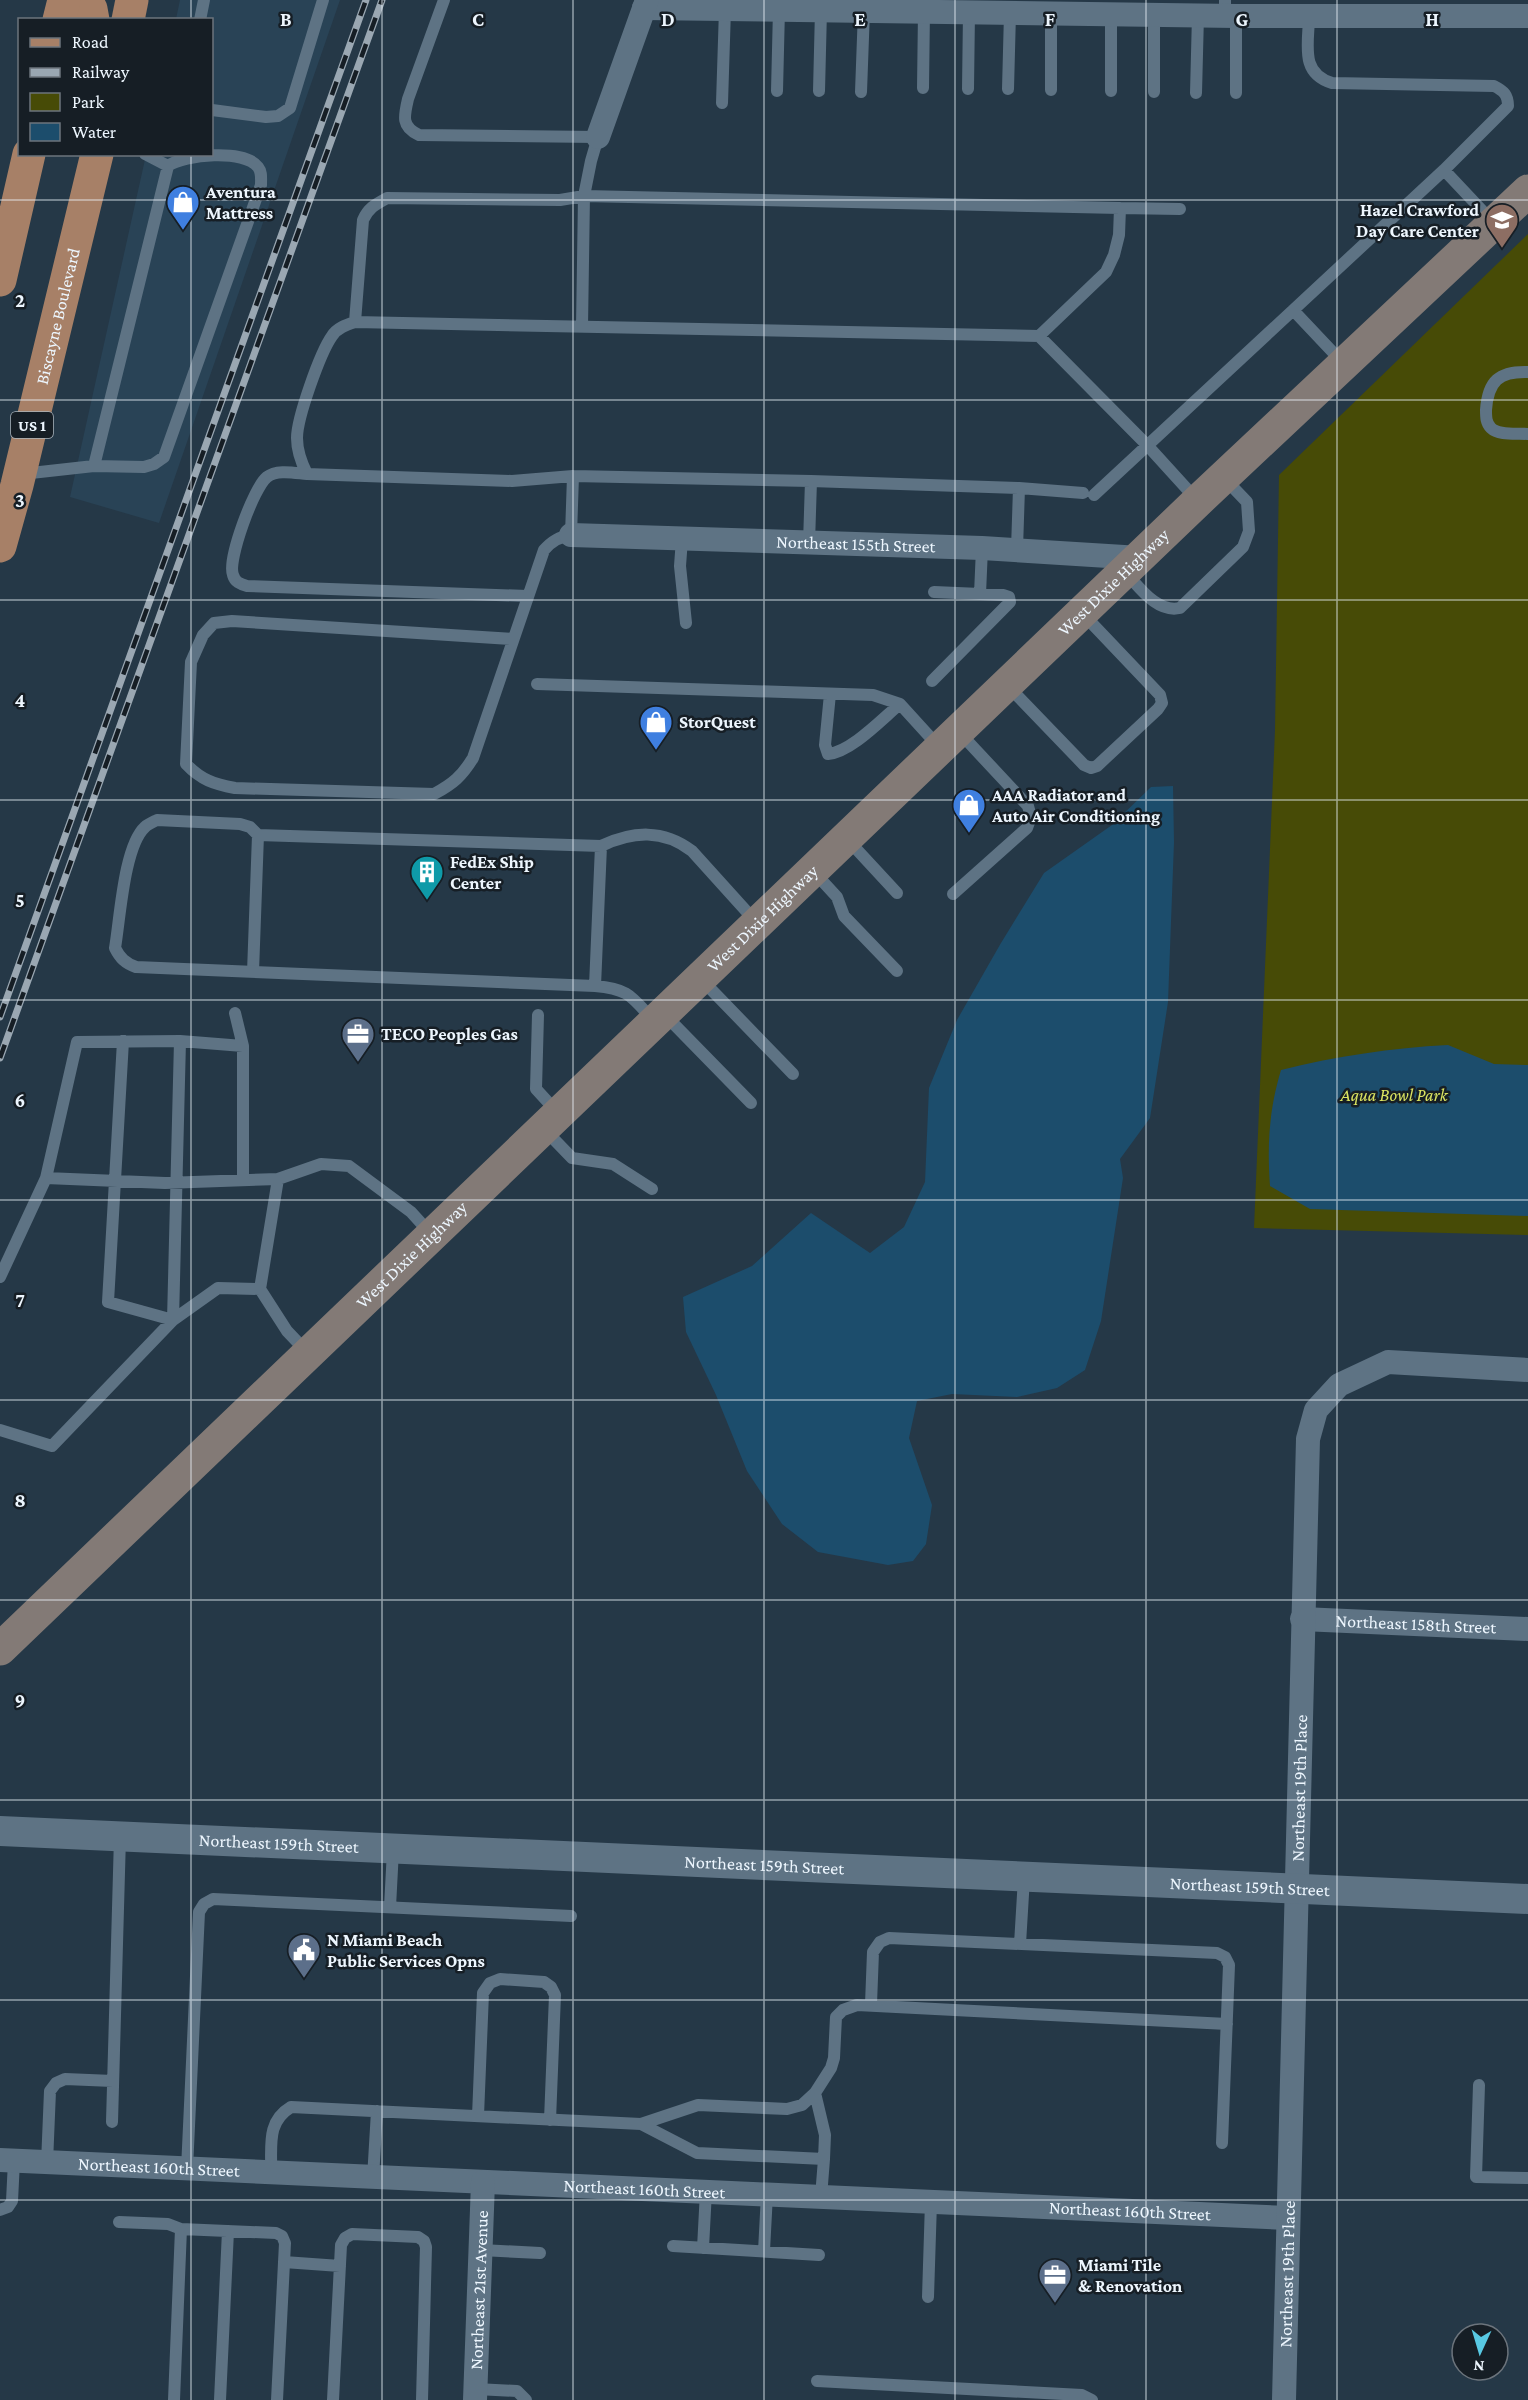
<svg xmlns="http://www.w3.org/2000/svg" width="1528" height="2400" font-family="'Crimson Pro',serif">
<style>
.built{fill:#294356}
.green{fill:#474b06}
.water{fill:#1c4d6c}
.lines{fill:none;stroke-linecap:round;stroke-linejoin:round}
.service{stroke:#5e7384;stroke-width:12}
.minor{stroke:#5e7384;stroke-width:24}
.tertiary{stroke:#5e7384;stroke-width:30}
.secondary{stroke:#837a76;stroke-width:33}
.primary{stroke:#a78067;stroke-width:33}
.rail-casing{stroke:#9aa7b2;stroke-width:7}
.rail{stroke:#161e25;stroke-width:4.5;stroke-dasharray:14;stroke-linecap:butt}
.grid{fill:none;stroke:#edf6fe;stroke-width:1.5;stroke-opacity:0.55}
.labels{text-anchor:middle;dominant-baseline:central;stroke-width:5;stroke-linejoin:round;paint-order:stroke}
.shield{fill:#161e25;stroke:#acb5bd;stroke-width:1.5}
.shield-label{font-size:16px;font-weight:bold;fill:#edf6fe}
.poi-label{font-size:18px;font-weight:bold;fill:#edf6fe;stroke:#161e25;text-anchor:start}
.street-label{font-size:18px;fill:#edf6fe;stroke:#161e25}
.park-label{font-size:18px;font-style:italic;fill:#dbe461;stroke:#161e25}
.grid-label{font-size:20px;text-anchor:middle;font-weight:bold;fill:#edf6fe;stroke:#161e25;stroke-width:5;stroke-linejoin:round;paint-order:stroke}
</style>
<rect width="100%" height="100%" fill="#253847"/>
<!-- built -->
<path class="built" d="M180 0H340L159 523 70 497 146 155 212 154V20L176 19Z"/>
<!-- green -->
<path class="green" d="M1528 234V1235L1254 1228 1275 730 1279 475Z"/>
<!-- water -->
<path class="water" d="M1173 786 1174 842 1168 1002 1150 1118 1120 1159 1123 1178 1101 1321 1085 1370 1057 1388 1017 1397 952 1394 917 1401 909 1438 932 1505 926 1544 913 1561 888 1565 818 1552 782 1524 747 1471 716 1395 686 1332 683 1297 752 1266 811 1213 870 1253 904 1227 925 1182 929 1088 957 1020 1001 943 1044 873 1112 825 1151 787Z
M1448 1045 1494 1064 1528 1065V1216L1310 1209 1270 1186C1267 1145 1269 1110 1281 1070 1337 1056 1391 1048 1448 1045Z"/>
<g class="lines">
<!-- service -->
<path class="service" d="M444 0 408 99C404 116 401 127 419 135L598 137 591 161 584 196 1120 208
M1051 13V90
M1111 14V91
M1225 15V0
M200 20 204 0
M923 88 924 11
M968 89 969 12
M1008 89 1010 13
M777 91 779 9
M819 91 821 10
M861 92 864 10
M1154 92V14
M1196 93 1198 15
M1236 93V16
M722 103 725 9
M212 110 266 117 278 116 290 108 323 0
M145 154 168 166
M1444 170 1492 221
M1293 310 1343 363
M355 322 363 220C368 208 376 204 387 198L560 200 584 196 582 327
M1039 336 1106 272 1114 255 1119 235 1120 208 1180 209
M1528 372C1499 371 1488 381 1486 410 1486 417 1486 423 1491 428 1499 436 1517 433 1528 434
M22 474 94 466 144 467 154 464 164 457 261 185C261 178 262 172 258 167 245 149 184 154 168 166L94 466
M307 474C295 473 277 469 267 477 254 487 227 560 233 575 235 582 240 584 247 586L527 596
M1083 493 1019 488 811 481 573 476 512 481 307 474C301 462 297 451 297 438 297 418 320 353 332 336 337 328 346 325 355 322L1039 336 1147 445 1197 500
M1094 495 1444 170 1508 106C1508 95 1504 91 1494 86L1332 83C1299 73 1309 43 1309 15
M682 539 680 566 686 623
M809 543 811 481
M1017 549 1019 488
M1126 573C1140 588 1157 613 1180 608L1243 547 1249 531 1247 502 1225 479
M980 594 982 548
M512 639 232 621 214 623 203 635 191 662 186 764C201 780 214 784 235 788L434 794C453 784 462 776 473 758L544 550C552 541 559 537 571 535L573 476
M932 681 1010 602 1009 597 1003 595 934 592
M537 684 873 695 900 704 940 748
M1008 686 1084 765 1091 768 1097 766 1158 709 1162 703 1160 695 1082 613
M830 694 825 745 828 754C851 752 882 719 900 704
M157 820 240 824 250 827 258 835 601 846 595 986 136 967C125 963 120 958 115 948 120 919 124 846 145 827 148 824 153 822 157 820Z
M847 839 897 893
M601 846C633 831 663 829 692 851L757 923
M814 872 837 897 844 916 897 971
M953 894 1027 828 1031 817 1028 806 959 732
M253 972 258 835
M700 978 793 1074
M595 986C629 989 631 996 653 1020
M235 1013 243 1046V1179
M664 1014 751 1103
M538 1015 536 1089 558 1113
M123 1041 108 1302 173 1320
M544 1129 572 1158 613 1164 652 1189
M46 1178 165 1183 278 1179 321 1164 349 1166 411 1212 431 1234
M278 1179 260 1289 287 1331 307 1352
M0 1277 46 1178 77 1042 180 1041 243 1046
M173 1320 180 1041
M0 1430 52 1446 173 1320 218 1288 260 1289
M390 1907 393 1850
M1020 1944 1024 1878
M871 2004 873 1952 880 1942 889 1938 1217 1953 1225 1957 1229 1965 1222 2143
M1479 2085 1476 2177 1528 2178
M815 2093 825 2135 824 2159
M478 2116 483 1993 490 1983 500 1979 544 1982 551 1987 555 1995 550 2120
M112 2122 120 1837
M641 2124 697 2153 824 2159 821 2197
M47 2163 50 2091 56 2083 65 2079 113 2081
M187 2169 199 1912 204 1904 213 1899 571 1916
M271 2173C272 2146 266 2122 291 2107L641 2124 698 2105 787 2109 802 2105 815 2093 831 2068 834 2058 836 2017 843 2010 857 2005 1227 2024
M373 2178 377 2111
M0 2210 8 2207 12 2201 14 2161
M119 2222 168 2224 181 2229
M673 2246 819 2255
M703 2248 706 2191
M481 2250 540 2253
M764 2251 767 2194
M284 2262 340 2266
M928 2297 931 2202
M817 2381 1082 2395 1092 2400
M476 2389 517 2391 526 2400
M174 2400 181 2229 276 2233 282 2236 285 2243 277 2400
M220 2400 228 2231
M333 2400 341 2245 345 2238 352 2234 418 2237 424 2241 426 2247 422 2400"/>
<!-- minor -->
<g class="minor">
<path d="M644 8 1236 16H1528"/>
<path d="M598 137 647 0"/>
<path id="s1" d="M571 535 982 548 1140 558"/>
<path id="s2" d="M1302 1619 1528 1629"/>
<path id="s3" d="M0 2160 1288 2218"/>
<path id="s4" d="M475 2400 483 2182"/>
<path id="s5" d="M1284 2400 1308 1439 1316 1410 1339 1385 1388 1362 1528 1370"/>
</g>
<!-- tertiary -->
<path class="tertiary" id="s6" d="M0 1831 1528 1899"/>
<!-- secondary -->
<path class="secondary" id="s7" d="M0 1649 1198 501 1528 191"/>
<!-- primary -->
<g class="primary">
<path d="M81 0 91 9 93 20"/>
<path d="M59 20 64 0"/>
<path d="M128 20 132 0"/>
<path d="M0 280 29 154"/>
<path id="s8" d="M0 546 17 485 97 154"/>
</g>
<!-- rail casing -->
<g class="rail-casing">
<path id="rail" d="M0 1017 366 0
M0 1058 382 0"/>
</g>
<!-- rail -->
<use href="#rail" class="rail"/>
</g>
<!-- grid -->
<path class="grid" d="M191 0V20M382 0V2400M573 0V2400M764 0V2400M955 0V2400M1146 0V2400M1337 0V2400M191 154V2400M0 200H1528M0 400H1528M0 600H1528M0 800H1528M0 1000H1528M0 1200H1528M0 1400H1528M0 1600H1528M0 1800H1528M0 2000H1528M0 2200H1528"/>
<!-- icons -->
<defs>
<g id="shop-pin" transform="scale(1.725)"><path d="M0 17L-7.5 6A9.5 9.5 0 1 1 7.5 6Z" fill="#3f7fe0" stroke="#161e25"/><path d="M-5-2.5h2.3a2.7 3.5 0 0 1 5.4 0H5L5.5 6h-11ZM-1.5-2.5h3a1.5 2.3 0 0 0-3 0Z" fill="#fff"/></g>
<g id="school-pin" transform="scale(1.725)"><path d="M0 17L-7.5 6A9.5 9.5 0 1 1 7.5 6Z" fill="#8d6e63" stroke="#161e25"/><path d="M0-5L7-2L0 1L-7-2ZM-4 1L0 2.5L4 1V4Q0 6-4 4Z" fill="#fff"/></g>
<g id="building-pin" transform="scale(1.725)"><path d="M0 17L-7.5 6A9.5 9.5 0 1 1 7.5 6Z" fill="#0f9aa8" stroke="#161e25"/><path d="M-4-6H4V6H1V3H-1V6H-4ZM-2.5-4.3h1.7v1.8h-1.7ZM.8-4.3h1.7v1.8H.8ZM-2.5-1h1.7V.8h-1.7ZM.8-1h1.7V.8H.8Z" fill="#fff"/></g>
<g id="office-pin" transform="scale(1.725)"><path d="M0 17L-7.5 6A9.5 9.5 0 1 1 7.5 6Z" fill="#5c6f8a" stroke="#161e25"/><path d="M-6-3h4V-5.5h4V-3h4V5H-6ZM-1-4.5V-3h2v-1.5ZM-6 0V1H6V0Z" fill="#fff"/></g>
<g id="civic-pin" transform="scale(1.725)"><path d="M0 17L-7.5 6A9.5 9.5 0 1 1 7.5 6Z" fill="#5c6f8a" stroke="#161e25"/><path d="M-.6-6.5H3V-4.5H.6V-3L4-1V1h2V6H-6V1h2V-1L-.6-3ZM-1.2 2.5V6h2.4V2.5Z" fill="#fff"/></g>
</defs>
<g fill-rule="evenodd">
<use href="#shop-pin" x="183" y="202"/>
<use href="#school-pin" x="1502" y="220"/>
<use href="#shop-pin" x="656" y="722"/>
<use href="#shop-pin" x="969" y="805"/>
<use href="#building-pin" x="427" y="872"/>
<use href="#office-pin" x="358" y="1034"/>
<use href="#civic-pin" x="304" y="1950"/>
<use href="#office-pin" x="1055" y="2275"/>
</g>
<g class="labels">
<!-- shield labels -->
<rect class="shield" x="11" y="412" width="42" height="26" rx="4.5"/>
<g class="shield-label">
<text x="32" y="425">US 1</text>
</g>
<!-- poi labels -->
<g class="poi-label">
<text x="206" y="192">Aventura<tspan x="206" dy="21">Mattress</tspan></text>
<text x="1479" y="210" text-anchor="end">Hazel Crawford<tspan x="1479" dy="21">Day Care Center</tspan></text>
<text x="679" y="722">StorQuest</text>
<text x="992" y="795">AAA Radiator and<tspan x="992" dy="21">Auto Air Conditioning</tspan></text>
<text x="450" y="862">FedEx Ship<tspan x="450" dy="21">Center</tspan></text>
<text x="381" y="1034">TECO Peoples Gas</text>
<text x="327" y="1940">N Miami Beach<tspan x="327" dy="21">Public Services Opns</tspan></text>
<text x="1078" y="2265">Miami Tile<tspan x="1078" dy="21">&amp; Renovation</tspan></text>
</g>
<!-- street labels -->
<g class="street-label">
<text stroke="none"><textPath href="#s8" startOffset="237">Biscayne Boulevard</textPath></text>
<text stroke="none"><textPath href="#s1" startOffset="285">Northeast 155th Street</textPath></text>
<text stroke="none"><textPath href="#s7" startOffset="1542">West Dixie Highway</textPath></text>
<text stroke="none"><textPath href="#s7" startOffset="1056">West Dixie Highway</textPath></text>
<text stroke="none"><textPath href="#s7" startOffset="570">West Dixie Highway</textPath></text>
<text stroke="none"><textPath href="#s2" startOffset="114">Northeast 158th Street</textPath></text>
<text stroke="none"><textPath href="#s5" startOffset="612">Northeast 19th Place</textPath></text>
<text stroke="none"><textPath href="#s6" startOffset="279">Northeast 159th Street</textPath></text>
<text stroke="none"><textPath href="#s6" startOffset="765">Northeast 159th Street</textPath></text>
<text stroke="none"><textPath href="#s6" startOffset="1251">Northeast 159th Street</textPath></text>
<text stroke="none"><textPath href="#s3" startOffset="159">Northeast 160th Street</textPath></text>
<text stroke="none"><textPath href="#s3" startOffset="645">Northeast 160th Street</textPath></text>
<text stroke="none"><textPath href="#s3" startOffset="1131">Northeast 160th Street</textPath></text>
<text stroke="none"><textPath href="#s5" startOffset="126">Northeast 19th Place</textPath></text>
<text stroke="none"><textPath href="#s4" startOffset="110">Northeast 21st Avenue</textPath></text>
</g>
<!-- park labels -->
<g class="park-label">
<text x="1394" y="1095">Aqua Bowl Park</text>
</g>
</g>
<g class="grid-label">
<text x="286" y="26">B</text>
<text x="478" y="26">C</text>
<text x="668" y="26">D</text>
<text x="860" y="26">E</text>
<text x="1050" y="26">F</text>
<text x="1242" y="26">G</text>
<text x="1432" y="26">H</text>
<text x="20" y="307">2</text>
<text x="20" y="507">3</text>
<text x="20" y="707">4</text>
<text x="20" y="907">5</text>
<text x="20" y="1107">6</text>
<text x="20" y="1307">7</text>
<text x="20" y="1507">8</text>
<text x="20" y="1707">9</text>
</g>
<!-- legend -->
<rect x="18" y="18" width="195" height="138" fill="#161e25" stroke="#6c747c" stroke-width="1.5"/>
<rect x="30" y="38" width="30" height="9" fill="#a78067" stroke="#6c747c" stroke-width="1.5"/>
<text x="72" y="48" font-size="18" fill="#edf6fe">Road</text>
<rect x="30" y="68" width="30" height="9" fill="#9aa7b2" stroke="#6c747c" stroke-width="1.5"/>
<text x="72" y="78" font-size="18" fill="#edf6fe">Railway</text>
<rect x="30" y="93" width="30" height="18" fill="#474b06" stroke="#6c747c" stroke-width="1.5"/>
<text x="72" y="108" font-size="18" fill="#edf6fe">Park</text>
<rect x="30" y="123" width="30" height="18" fill="#1c4d6c" stroke="#6c747c" stroke-width="1.5"/>
<text x="72" y="138" font-size="18" fill="#edf6fe">Water</text>
<!-- north arrow -->
<g transform="translate(1480 2352) rotate(184)"><circle r="28" fill="#161e25" stroke="#6c747c" stroke-width="1.5"/>
<path d="M0-4.5L10 22L0 15L-10 22Z" fill="#58c9e3"/>
<text y="-9" font-size="16" font-weight="bold" text-anchor="middle" fill="#edf6fe">N</text>
</g>
</svg>
